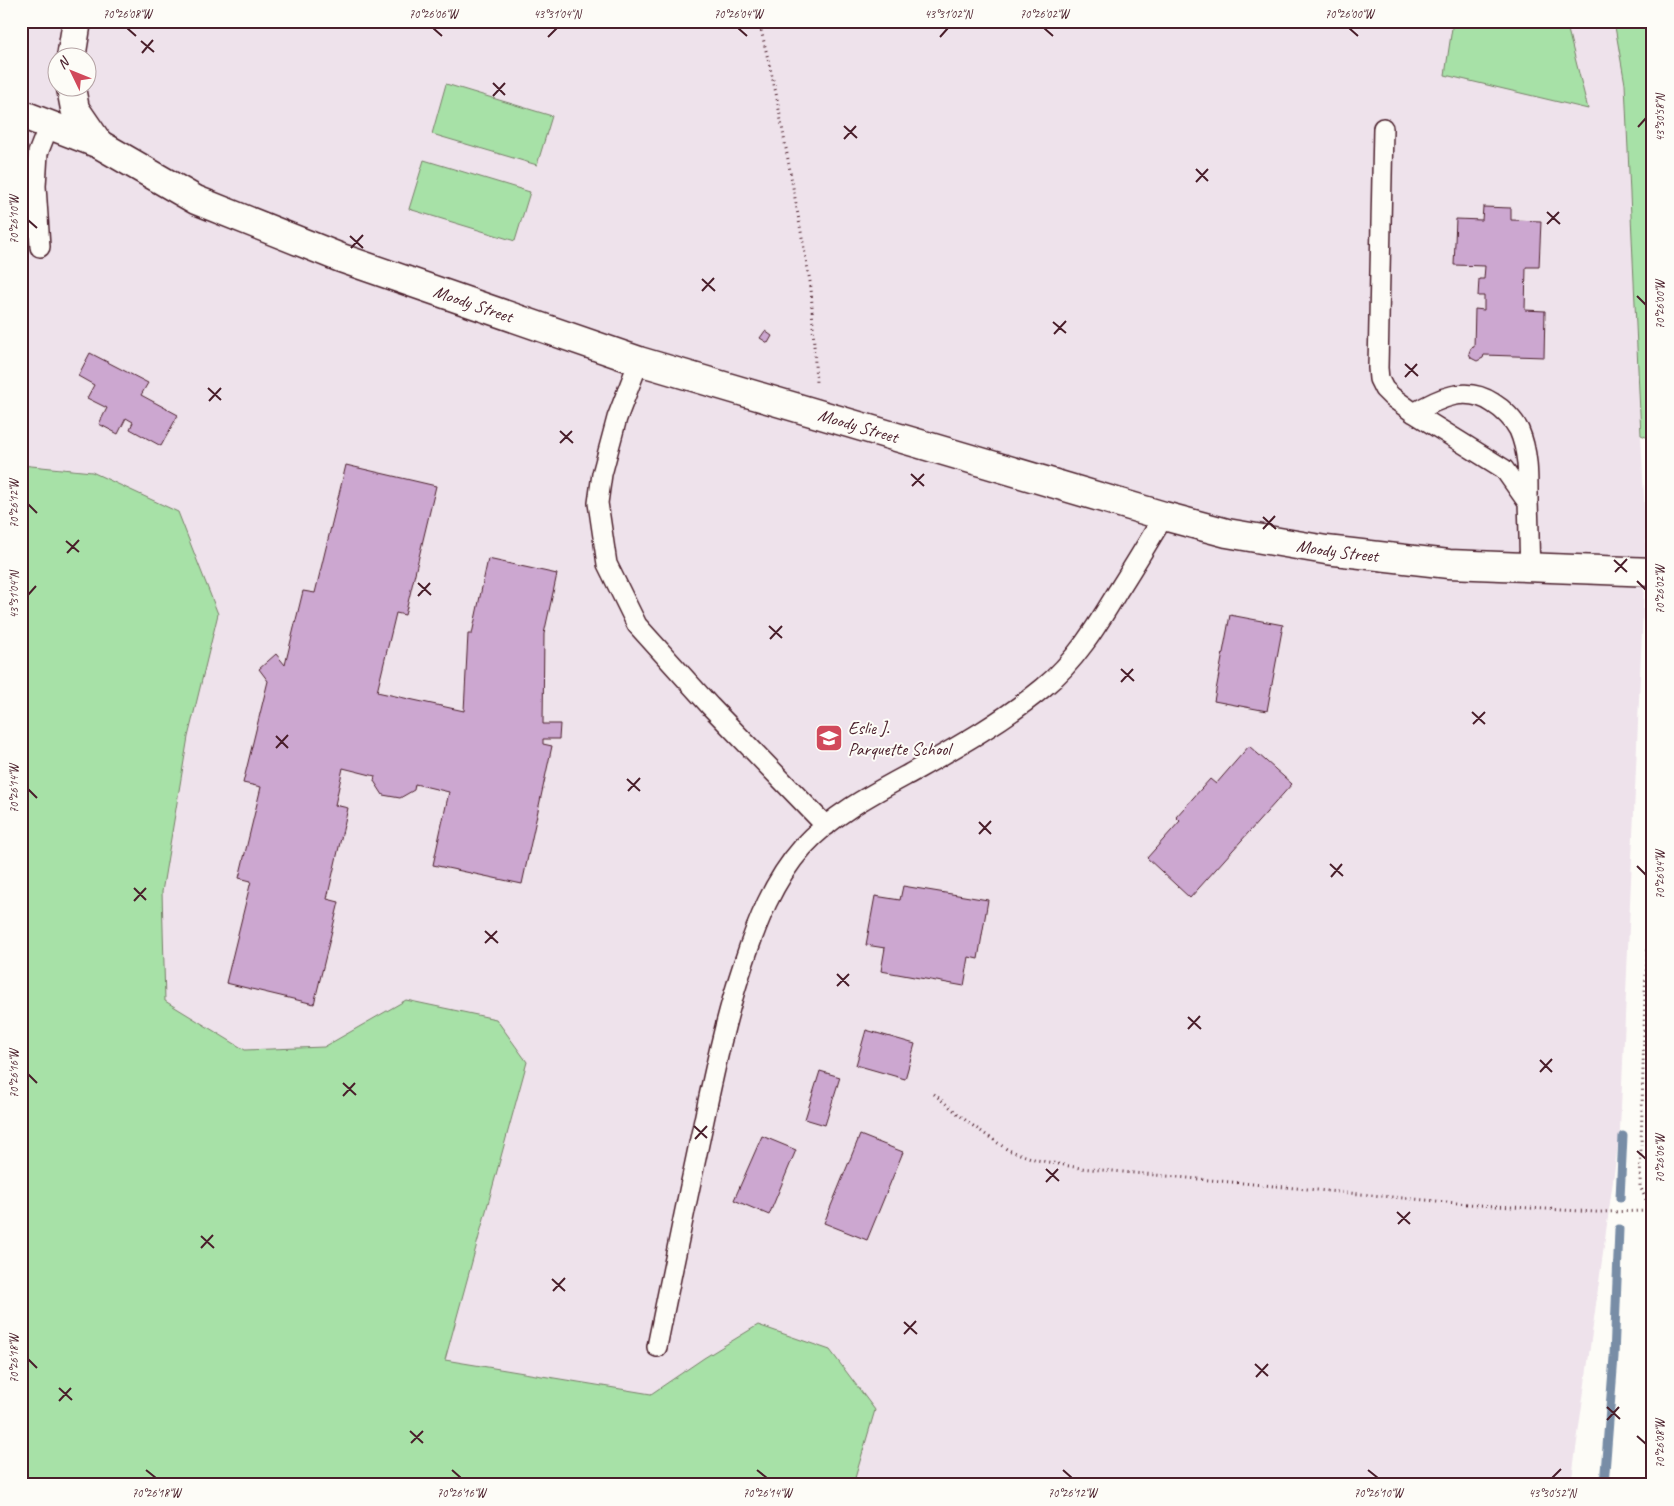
<svg xmlns="http://www.w3.org/2000/svg" width="1674" height="1506" font-family="Caveat,sans-serif">
<style>
.built{fill:#eee2eb;fill-rule:evenodd}
.green{fill:#a7e1a7;stroke:#788069}
.lines{fill:none;stroke-linecap:round;stroke-linejoin:round}
.stream{stroke:#788da6;stroke-width:9}
.building{fill:#cca7d0;stroke:#4a1f2b}
.service-casing{stroke:#4a1f2b;stroke-width:22}
.minor-casing{stroke:#4a1f2b;stroke-width:31}
.path{stroke:#4a1f2b;stroke-width:3;stroke-dasharray:1 4;stroke-linecap:butt}
.service{stroke:#fdfcf7;stroke-width:19}
.minor{stroke:#fdfcf7;stroke-width:28}
.ticks{fill:none;stroke:#4a1f2b;stroke-width:2}
.labels{text-anchor:middle;dominant-baseline:central;stroke-width:4;stroke-linejoin:round;paint-order:stroke}
.street-label{font-size:18px;fill:#4a1f2b;stroke:#fdfcf7}
.poi-label{font-size:18px;fill:#4a1f2b;stroke:#fdfcf7;text-anchor:start}
.neatline{fill:none;stroke:#4a1f2b;stroke-width:2}
.ticks-label{font-size:12px;text-anchor:middle;fill:#4a1f2b}
</style>
<rect width="100%" height="100%" fill="#fdfcf7"/>
<filter id="ink" filterUnits="userSpaceOnUse"><feTurbulence type="fractalNoise" baseFrequency=".02" numOctaves="2"/><feDisplacementMap in="SourceGraphic" scale="10" xChannelSelector="R" yChannelSelector="G"/><feConvolveMatrix kernelMatrix="1 2 1 2 8 2 1 2 1" color-interpolation-filters="sRGB"/></filter>
<g filter="url(#ink)">
<!-- built -->
<path class="built" d="M21 21H1622L1646 541 1620 1130 1571 1485H340L21 1068ZM58 58H88V88H58Z"/>
<!-- green -->
<path class="green" d="M1453 21H1542L1567 26 1588 109 1445 75Z
M1614 21H1653V440L1641 435 1625 84Z
M446 84 552 116 537 165 432 134Z
M424 160 530 192 515 241 409 209Z
M21 465 92 472 178 512 218 614 188 737 162 892 165 1001 245 1050 324 1047 406 1000 496 1019 527 1062 445 1360 651 1394 704 1358 758 1325 830 1350 875 1410 853 1485H21Z"/>
<g class="lines">
<!-- stream -->
<path class="stream" d="M1620 1198 1623 1136
M1604 1485 1614 1357 1619 1229"/>
</g>
<!-- building -->
<path class="building" d="M1483 207 1511 208V220L1541 221 1539 267H1526L1525 310 1545 311 1544 357 1484 355 1483 358 1477 361 1471 358 1469 353 1471 348 1474 347 1475 309 1484 310V296H1478L1479 279H1484L1485 266 1454 265 1456 219 1482 220Z
M765 331 772 336 768 343 760 338Z
M90 353 148 383 141 395 178 415 161 446 130 429 133 422 126 418 118 434 99 424 107 408 87 398 94 385 78 376Z
M346 465 436 486 405 615 396 613 377 692 464 711 468 634H472L488 559 557 574 544 634 543 724H560L559 739H543V744L552 746 522 884 433 865 449 792 415 784 414 790 400 798 383 795 374 781 375 776 343 768 335 805 348 808 327 899 339 902 314 1004 226 983 251 881 239 878 261 787 243 783 268 681 259 669 276 654 285 665 303 591 315 593Z
M1230 615 1283 625 1267 711 1214 701Z
M1249 746 1292 784 1190 898 1147 858 1180 821 1176 817 1210 779 1216 784Z
M903 886 988 900 978 959 969 957 964 986 881 971 885 948 866 945 875 896 900 900Z
M866 1030 915 1044 905 1079 856 1065Z
M820 1071 840 1077 825 1125 805 1119Z
M860 1135 903 1152 867 1240 824 1223Z
M762 1136 796 1150 769 1215 734 1200Z"/>
<g class="lines">
<!-- service casing -->
<g class="service-casing">
<path id="service" d="M1383 128 1378 368 1379 379 1384 389 1392 397 1414 413 1504 469 1528 503
M40 247 36 186 38 153 49 125
M639 361 617 418 602 474 598 503 607 564 637 625 710 706 826 826
M1414 413C1439 398 1466 385 1493 403 1503 409 1514 420 1519 430 1529 453 1528 478 1528 502 1529 524 1529 546 1530 568
M657 1347C672 1271 688 1196 704 1120 715 1068 726 1016 743 965 757 922 773 881 803 847 832 815 872 794 909 774 955 748 1002 722 1043 688 1075 662 1097 626 1118 591 1134 566 1149 541 1164 516"/>
</g>
<!-- minor casing -->
<g class="minor-casing">
<g id="minor">
<path d="M71 58 77 21"/>
<path d="M21 114 99 144 75 109 71 88"/>
<path id="s1" d="M99 144 196 200 341 258 639 361 1164 516 1227 533 1326 550 1449 564 1653 572"/>
</g>
</g>
<!-- path -->
<path class="path" d="M759 21 776 93 811 287 816 383
M1653 860 1645 992 1640 1186 1647 1202 1653 1206
M934 1094 969 1123 1008 1150 1037 1160 1080 1168 1479 1205 1596 1212 1653 1211"/>
<!-- service -->
<use href="#service" class="service"/>
<!-- minor -->
<use href="#minor" class="minor"/>
</g>
</g>
<!-- ticks -->
<path class="ticks" d="M127 28 136 36M433 28 442 36M738 28 747 36M1044 28 1053 36M1349 28 1358 36M548 37 557 28M940 37 948 28M141 41 154 52M142 53 153 40M493 83 505 95M493 96 505 83M844 126 857 138M1638 127 1646 118M844 139 856 126M1196 169 1208 181M1196 182 1208 169M1547 212 1560 224M28 220 37 228M1547 224 1559 212M350 236 363 248M351 248 363 235M702 279 715 291M702 291 714 278M1637 296 1646 305M1053 322 1066 333M1054 334 1066 321M1405 364 1418 376M1405 377 1417 364M208 388 221 400M209 401 221 388M560 431 573 443M560 443 572 431M911 474 924 486M912 486 924 474M28 504 37 513M1263 517 1276 529M1263 529 1275 516M66 541 79 552M67 553 79 540M1614 560 1627 572M1615 572 1627 559M1637 581 1646 590M418 583 431 595M28 595 36 586M418 596 430 583M769 626 782 638M770 639 782 626M1121 669 1134 681M1121 682 1133 669M1472 712 1485 724M1473 724 1485 712M276 736 288 748M276 748 288 735M627 779 640 791M28 789 37 798M628 791 640 778M979 822 991 834M979 834 991 821M1330 864 1343 876M1637 866 1646 875M1331 877 1342 864M134 888 146 900M134 901 146 888M485 931 498 943M485 943 497 931M837 974 849 986M837 986 849 974M1188 1017 1201 1029M1188 1029 1200 1016M1540 1060 1552 1072M1540 1072 1552 1059M28 1074 37 1083M343 1083 356 1095M343 1096 355 1083M694 1126 707 1138M695 1139 707 1126M1637 1151 1646 1159M1046 1169 1059 1181M1046 1182 1058 1169M1397 1212 1410 1224M1398 1224 1410 1212M201 1236 214 1248M201 1248 213 1235M552 1279 565 1291M553 1291 565 1278M904 1322 917 1334M904 1334 916 1321M28 1359 37 1368M1255 1364 1268 1376M1256 1377 1268 1364M59 1388 72 1400M59 1401 71 1388M1607 1407 1620 1419M1607 1420 1619 1407M410 1431 423 1443M1637 1436 1646 1444M411 1443 423 1431M146 1470 156 1478M452 1470 461 1478M757 1470 767 1478M1063 1470 1072 1478M1368 1470 1378 1478M1552 1478 1561 1469"/>
<!-- icons -->
<defs>
<g id="school-square" transform="scale(1.4375)"><rect x="-9" y="-9" width="18" height="18" rx="4" fill="#d1495b" stroke="#fdfcf7"/><path d="M0-5L7-2L0 1L-7-2ZM-4 1L0 2.5L4 1V4Q0 6-4 4Z" fill="#fff"/></g>
</defs>
<g fill-rule="evenodd">
<use href="#school-square" x="829" y="738"/>
</g>
<g class="labels">
<!-- street labels -->
<g class="street-label">
<text stroke="none"><textPath href="#s1" startOffset="408">Moody Street</textPath></text>
<text stroke="none"><textPath href="#s1" startOffset="812">Moody Street</textPath></text>
<text stroke="none"><textPath href="#s1" startOffset="1308">Moody Street</textPath></text>
</g>
<!-- poi labels -->
<g class="poi-label">
<text x="848" y="728">Eslie J.<tspan x="848" dy="21">Parquette School</tspan></text>
</g>
</g>
<!-- margin -->
<rect width="1674" height="1506" fill="none" stroke="#fdfcf7" stroke-width="55"/>
<!-- north arrow -->
<g transform="translate(72 72) rotate(313)"><circle r="24" fill="#fdfcf7" stroke="#b5a4a5"/>
<path d="M0-4L9 19L0 12L-9 19Z" fill="#d1495b"/>
<text y="-8" font-size="14" font-weight="bold" text-anchor="middle" fill="#4a1f2b">N</text>
</g>
<rect x="28" y="28" width="1618" height="1450" class="neatline"/>
<g class="ticks-label">
<text x="127" y="18">70°26'08"W</text>
<text x="433" y="18">70°26'06"W</text>
<text x="557" y="18">43°31'04"N</text>
<text x="738" y="18">70°26'04"W</text>
<text x="948" y="18">43°31'02"N</text>
<text x="1044" y="18">70°26'02"W</text>
<text x="1349" y="18">70°26'00"W</text>
<text transform="translate(1660 118) rotate(-90)" y="4">43°30'58"N</text>
<text transform="translate(14 220) rotate(-90)" y="4">70°26'10"W</text>
<text transform="translate(1660 305) rotate(-90)" y="4">70°26'00"W</text>
<text transform="translate(14 504) rotate(-90)" y="4">70°26'12"W</text>
<text transform="translate(1660 590) rotate(-90)" y="4">70°26'02"W</text>
<text transform="translate(14 595) rotate(-90)" y="4">43°31'04"N</text>
<text transform="translate(14 789) rotate(-90)" y="4">70°26'14"W</text>
<text transform="translate(1660 875) rotate(-90)" y="4">70°26'04"W</text>
<text transform="translate(14 1074) rotate(-90)" y="4">70°26'16"W</text>
<text transform="translate(1660 1159) rotate(-90)" y="4">70°26'06"W</text>
<text transform="translate(14 1359) rotate(-90)" y="4">70°26'18"W</text>
<text transform="translate(1660 1444) rotate(-90)" y="4">70°26'08"W</text>
<text x="156" y="1497">70°26'18"W</text>
<text x="461" y="1497">70°26'16"W</text>
<text x="767" y="1497">70°26'14"W</text>
<text x="1072" y="1497">70°26'12"W</text>
<text x="1378" y="1497">70°26'10"W</text>
<text x="1552" y="1497">43°30'52"N</text>
</g>
</svg>
